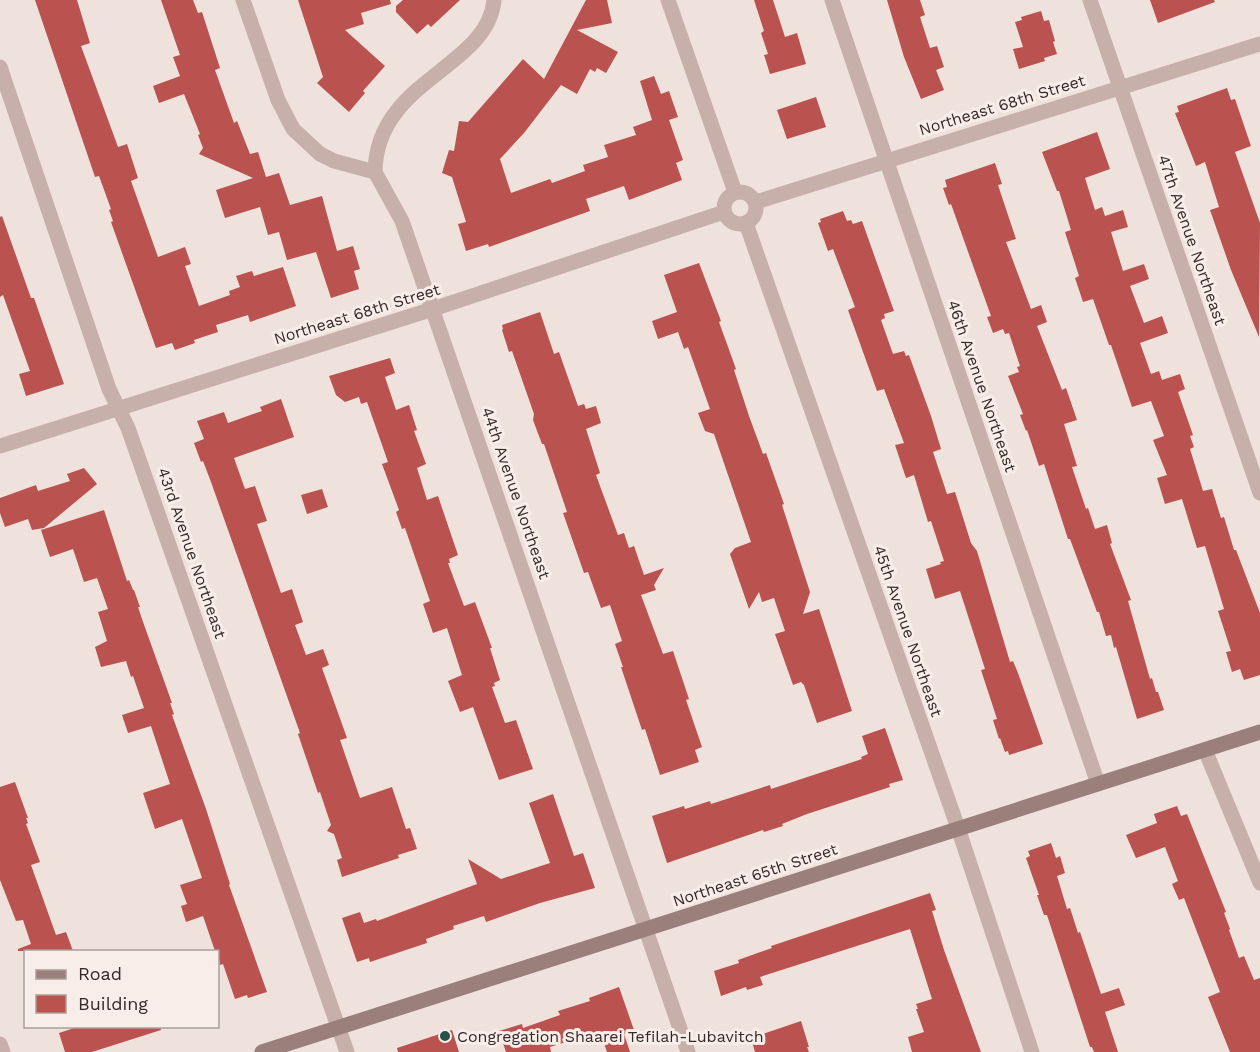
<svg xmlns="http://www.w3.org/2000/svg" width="1260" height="1052" font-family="'Work Sans',sans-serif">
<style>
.building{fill:#ba524f}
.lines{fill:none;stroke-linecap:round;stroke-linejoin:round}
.minor{stroke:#c6b0a9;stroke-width:15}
.secondary{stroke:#9a7f7b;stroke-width:15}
.poi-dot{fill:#22524a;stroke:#f8ede8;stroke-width:2}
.labels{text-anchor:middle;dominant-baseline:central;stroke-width:6;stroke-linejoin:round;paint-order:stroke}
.street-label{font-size:16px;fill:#342928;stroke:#f8ede8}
.poi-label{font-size:16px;fill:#342928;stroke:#f8ede8;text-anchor:start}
</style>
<rect width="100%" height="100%" fill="#efe2dc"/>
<!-- building -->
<path class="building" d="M35 0H77L90 43 81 46 118 147 127 144 138 178 131 181 158 257 185 247 191 264 185 266 199 306 230 295 229 291 240 287 236 276 252 271 254 276 283 267 296 306 250 322 248 315 216 325 218 332 194 340 195 343 175 350 172 343 156 348 111 222 113 221 109 210 111 209 99 176 95 177Z
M161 0H193L198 13 202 12 220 68 215 70 234 123 237 121 250 154 258 152 266 177 279 173 290 205 322 196 337 251 353 246 360 269 354 271 359 289 331 298 316 252 287 260 279 232 268 235 260 207 225 218 216 190 253 178 199 154 203 148 198 135 200 134 184 94 159 103 153 86 180 76 173 57 180 55Z
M298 0H390L391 4 361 13 364 24 345 30 385 66 363 91 365 93 349 112 317 83 323 77Z
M403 0H460L431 27 428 24 417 34 396 12V6Z
M586 0H607L612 23 577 30 618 52 606 73 597 68 595 72 590 69 577 94 561 85 524 133 500 159 511 193 550 179 552 183 585 171 583 165 608 157 604 145 636 135 633 127 652 120 640 81 654 76 661 94 669 91 678 117 669 120 683 160 676 163 682 180 629 200 624 186 586 199 590 211 489 247 488 244 466 251 458 224 466 222 452 177 442 173 449 150 454 151 459 121 468 122 523 59 544 79Z
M754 0H773L785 37 797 33 806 64 770 74 764 55 768 54 761 33 764 31Z
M887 0H920L925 15 920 17 930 48 937 46 944 67 936 70 944 90 921 99 904 57Z
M1150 0H1214L1215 2 1158 23Z
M1041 11 1044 21 1049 20 1055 41 1053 42 1057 54 1044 58 1045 61 1019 69 1013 49 1023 47 1015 22 1022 20 1021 17Z
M1227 88 1231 100 1235 99 1251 146 1235 152 1260 223 1259 337 1231 270 1210 210 1219 207 1205 162 1196 166 1175 113 1179 112 1177 106Z
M816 97 826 127 787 139 777 110Z
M1097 132 1110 169 1085 178 1095 210 1102 207 1105 216 1123 210 1128 227 1111 232 1123 271 1144 264 1149 279 1130 286 1144 323 1162 316 1168 333 1140 343 1151 374 1159 371 1162 380 1180 374 1185 389 1178 392 1193 435 1190 436 1194 447 1190 449 1203 491 1212 489 1221 518 1224 517 1234 550H1236L1260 613V675L1244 680 1240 669 1232 672 1226 652 1231 651 1218 611 1224 609 1205 546 1197 548 1182 499 1165 504 1157 478 1167 475 1153 440 1164 436 1151 401 1132 407 1111 345H1109L1093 299 1083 302 1075 278 1079 276 1065 232 1071 230 1059 191H1057L1042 152Z
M995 163 1002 184 998 185 1016 239 1006 242 1031 309 1041 305 1047 322 1037 326 1062 390 1066 388 1077 420 1064 424 1077 466 1072 467 1086 509 1088 508 1095 529 1107 525 1112 543 1110 544 1131 600 1128 601 1150 679 1152 678 1156 692H1158L1164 710 1137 719 1116 647 1114 648 1111 635 1106 636 1099 612H1097L1070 539H1068L1044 464 1039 466 1027 430 1026 431 1020 415 1023 414 1008 376 1019 372 1017 367 1020 366 1009 333 1005 334 1003 329 993 333 987 317 991 316 951 204 949 205 943 188 947 187 945 180Z
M843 211 847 221 851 220 853 224 862 221 894 311 884 314 885 318 881 320 893 354 904 351 906 356 909 355 931 416 941 449 933 452 947 494 955 492 971 543 977 551 1010 662 1013 661 1018 673 1043 744 1028 749 1009 755 1008 751 1005 752 1000 738 999 739 993 720 997 719 981 670 985 669 960 591 935 599 926 569 941 564 940 562 944 561 931 521 928 522 914 475 906 478 895 445 904 443 884 389 877 391 848 310 855 307 833 249 828 251 818 223 821 222 820 219Z
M2 216 31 298H34L64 384 26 396 19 374 30 371 3 295 0 297V217Z
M699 263 721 321 719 322 736 369 734 370 749 416 763 454 766 453 784 504 782 505 810 592 803 614 819 609 852 711 817 723 804 685 801 682 793 685 775 634 785 631 774 598 762 602 759 592 749 609 730 554 735 548 751 542 714 434 705 431 698 413 710 409 688 347 684 349 678 332 658 339 652 321 677 312 664 275Z
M540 312 554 354 559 352 578 406 584 404 586 409 596 406 601 423 586 429 600 473 596 475 618 535 624 533 629 548 634 546 644 575 664 568 654 585 656 590 641 595 663 654 673 651 689 699 686 700 702 747 695 750 699 762 660 775 645 729 642 730 621 667H623L615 644 622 641 610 605 601 608 588 572 584 573 563 513 567 512 544 444H542L533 420 534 414 512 351 509 352 502 330 503 329 502 325Z
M390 358 395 373 385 377 396 410 409 405 417 430 414 431 426 464 417 468 427 500 438 496 458 555 449 559 450 563H448L464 606 475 602 492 648H490L500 680 494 683 495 686 492 687 505 723 516 720 533 769 499 780 473 707 460 712 448 681 462 675 447 628 433 633 423 604 430 601 405 528 402 529 396 512 399 510 382 464 388 462 367 402 361 404 359 397 345 402 336 395 329 376Z
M281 399 294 437 234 458 245 489 255 486 267 521 257 524 281 593 292 589 303 622 295 625 306 655 323 649 329 665 322 668 347 738 340 740 360 798 392 787 406 829 410 828 417 849 398 855 399 858 342 877 337 860 342 858 334 834 327 831 331 825 320 792 318 793 298 734 300 733 211 482 203 461 201 462 194 443 204 439 197 421 224 412 228 423 262 411 260 407Z
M84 468 97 484 44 528 32 530 28 519 5 527 0 513V498L36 485 38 491 70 481 67 474Z
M322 489 328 507 307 514 301 495Z
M104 510 127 581 129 580 133 590H134L140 607H138L142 619 172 703H170L174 714 172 715 206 809 230 884 229 885 267 992 248 998 247 995 235 999 223 964 220 965 218 951H215L203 916 186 922 181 906 187 904 180 885 202 878 182 819 155 829 143 793 170 784 151 726 128 733 122 715 144 708 133 676 131 677 126 661 101 667 95 647 107 641 98 612 108 609 97 578 84 582 73 549 50 557 41 530Z
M885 728 903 780 889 784 890 787 807 814 782 824 783 826 764 832 763 830 667 863 652 816 684 806 685 809 710 801 711 804 770 785 771 789 862 759 861 757 868 754 862 736Z
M15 782 28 818H26L28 823 26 824 40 862 31 865 56 935 66 932 73 951H18V949L31 944 23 920 16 921 0 880V787Z
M553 794 574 856 583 853 595 888 540 903 486 922 484 916 453 926 454 929 426 939 427 943 370 962 369 958 357 962 342 918 360 912 364 923 376 919 377 921 477 884 468 859 501 879 550 863 529 803Z
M1177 806 1181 816 1187 814 1226 912 1224 913 1230 929 1229 930 1239 958 1244 956 1254 980 1260 978V1052H1230L1208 997 1220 992 1184 898 1179 900 1172 884 1178 881 1165 847 1136 858 1126 835 1157 823 1154 814Z
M1051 843 1056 858 1060 856 1065 873 1057 876 1067 909 1070 908 1078 933 1080 932 1101 994 1119 988 1125 1005 1105 1012 1118 1052H1094L1092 1047H1090L1047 915H1044L1037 895H1039L1026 858 1030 856 1028 851Z
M930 893 936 910 932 911 944 950 981 1052H912L908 1037 924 1032 916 1009H918L916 1004 932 999 910 929 760 977 763 985 747 990 746 987 721 996 714 971 739 963 738 960 772 948 771 946Z
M619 987 634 1030 624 1034 630 1052H607L600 1031 550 1047 551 1052H506L499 1031 522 1024 523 1028 560 1015 558 1011 590 1001 589 998Z
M801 1021 809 1047H807L809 1052H755L751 1038Z
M80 1026H160L161 1030 92 1052H65L59 1033Z
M452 1030 459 1052H398L397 1048Z"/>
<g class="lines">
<!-- minor -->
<path class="minor" d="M243 0 278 100 293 129 320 154 334 161 375 172 402 221 688 1052
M668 0 735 192
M832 0 1098 784
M1090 0 1260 493
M0 67 109 389 128 428 347 1052
M375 172C376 80 488 68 494 0
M724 208a16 16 0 1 1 32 0a16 16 0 1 1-32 0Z
M756 202 1260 44
M746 223 958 828 1032 1052
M0 446 433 309 724 212
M1205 750 1260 883
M0 1044 3 1052"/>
<!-- secondary -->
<path class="secondary" d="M262 1052 1260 732"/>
</g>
<!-- markers -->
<circle class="poi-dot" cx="445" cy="1036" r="6"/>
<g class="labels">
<!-- street labels -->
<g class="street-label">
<text transform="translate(1002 105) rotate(-17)">Northeast 68th Street</text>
<text transform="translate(1192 240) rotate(71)">47th Avenue Northeast</text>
<text transform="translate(357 314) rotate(-17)">Northeast 68th Street</text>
<text transform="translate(982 386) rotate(71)">46th Avenue Northeast</text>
<text transform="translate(516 493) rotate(71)">44th Avenue Northeast</text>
<text transform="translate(192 553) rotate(71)">43rd Avenue Northeast</text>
<text transform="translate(908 631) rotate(71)">45th Avenue Northeast</text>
<text transform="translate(755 875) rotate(-18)">Northeast 65th Street</text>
</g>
<!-- poi labels -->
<g class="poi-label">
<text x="457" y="1036">Congregation Shaarei Tefilah-Lubavitch</text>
</g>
</g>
<!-- legend -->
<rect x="24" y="950" width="195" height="78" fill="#f8ede8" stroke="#aa9f9b" stroke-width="1.5"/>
<rect x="36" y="970" width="30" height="9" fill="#9a7f7b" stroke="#aa9f9b" stroke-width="1.5"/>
<text x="78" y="980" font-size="18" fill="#342928">Road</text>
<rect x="36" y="995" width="30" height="18" fill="#ba524f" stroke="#aa9f9b" stroke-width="1.5"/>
<text x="78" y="1010" font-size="18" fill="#342928">Building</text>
</svg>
